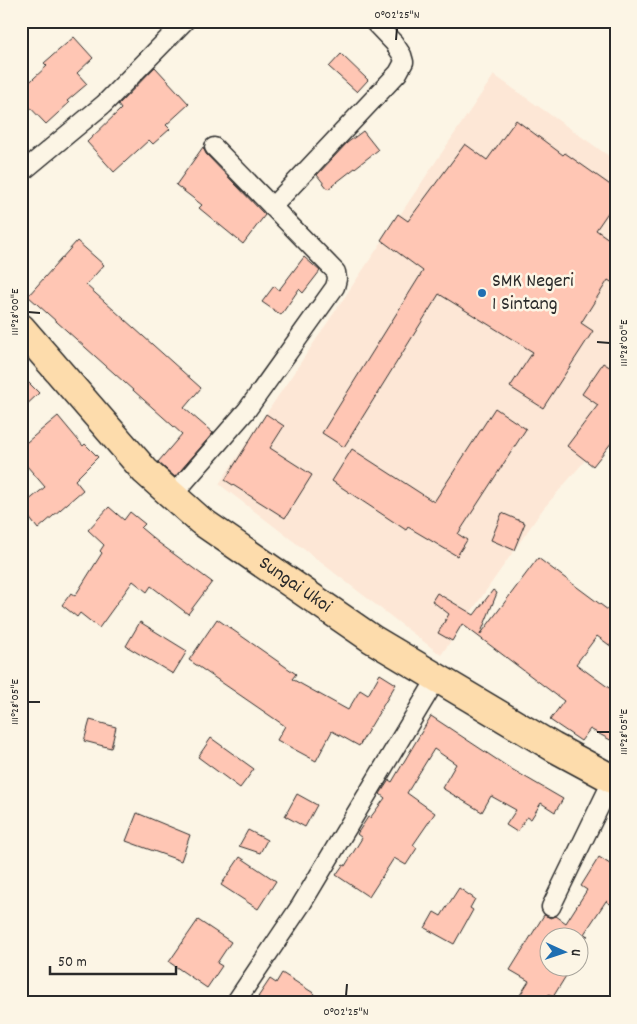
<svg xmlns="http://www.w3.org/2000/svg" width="637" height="1024" font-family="Dekko,sans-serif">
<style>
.built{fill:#fde7d6}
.building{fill:#ffc6b4;stroke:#2b2b2b}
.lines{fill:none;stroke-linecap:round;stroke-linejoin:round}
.minor-casing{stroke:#2b2b2b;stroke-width:21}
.trunk-casing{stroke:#2b2b2b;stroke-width:31}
.minor{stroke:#fcf5e5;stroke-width:18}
.trunk{stroke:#fddcac;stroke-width:28}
.ticks{fill:none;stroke:#2b2b2b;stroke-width:2}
.poi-dot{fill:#1f6fb2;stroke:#fcf5e5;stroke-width:2}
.labels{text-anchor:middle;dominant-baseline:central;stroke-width:5;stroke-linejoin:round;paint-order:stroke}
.poi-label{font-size:20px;fill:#2b2b2b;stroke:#fcf5e5;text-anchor:start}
.street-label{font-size:20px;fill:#2b2b2b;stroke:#fcf5e5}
.neatline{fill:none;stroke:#2b2b2b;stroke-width:2}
.ticks-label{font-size:12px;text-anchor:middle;fill:#2b2b2b}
</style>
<rect width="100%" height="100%" fill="#fcf5e5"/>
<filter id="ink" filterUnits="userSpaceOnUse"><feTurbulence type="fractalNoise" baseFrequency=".02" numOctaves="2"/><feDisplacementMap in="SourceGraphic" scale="10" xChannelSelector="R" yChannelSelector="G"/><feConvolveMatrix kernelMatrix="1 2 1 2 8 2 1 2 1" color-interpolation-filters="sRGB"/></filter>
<g filter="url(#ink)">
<!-- built -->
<path class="built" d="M494 75 616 161V425L543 509 441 655 219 484Z"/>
<!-- building -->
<path class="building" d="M74 37 93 58 77 73 87 84 67 101 69 103 46 124 21 98V90L47 66 44 63Z
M341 54 368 80 357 92 329 67Z
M155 67 189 104 166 125 170 129 153 144 149 140 114 172 87 142 121 109 118 105Z
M516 120 563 155 565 153 616 189V201L596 230 616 244V285L608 280 581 323 593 331 543 408 510 387 533 352 439 294 344 447 322 433 423 271 381 240 398 214 408 221 465 144 487 160Z
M363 131 378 150 328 189 317 175 347 143Z
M203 147 206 154 265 215 243 244 199 208 202 205 176 185Z
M77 241 104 265 86 285 201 388 184 408 213 433 175 477 158 462 182 434 28 296Z
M304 257 320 271 303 293 299 289 281 315 262 302 274 286 279 290Z
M603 363 616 371V437L593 466 567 446 598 405 582 394Z
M21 375 39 393 21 410Z
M495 408 526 429 458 534 467 540 457 556 408 527 406 530 332 481 352 449 434 502Z
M266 414 284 426 270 448 312 475 285 518 225 480Z
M58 416 83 446 85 444 98 457 75 480 83 490 38 529 21 507 45 487 21 459V447Z
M109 507 124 520 130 512 145 524 141 528 159 543 212 582 188 614 151 586 147 592 133 581 99 628 80 613 77 617 62 605 71 593 75 596 102 553 100 551 104 545 88 530Z
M502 513 525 523 514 550 491 540Z
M538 558 616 616V650L597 636 576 664 616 693V743L590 729 581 741 550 720 564 701 462 624 452 641 438 633 449 614 432 601 437 593 474 615 493 590 497 593 480 635Z
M217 619 296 674 292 679 348 710 360 690 368 695 380 674 396 684 359 746 332 731 316 761 277 740 285 726 189 660Z
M140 622 187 651 173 674 126 646Z
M431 716 508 767 563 799 555 812 541 803 531 819 527 817 517 832 506 825 516 810 491 796 482 812 442 788 456 764 434 749 407 793 435 813 413 845 417 848 406 865 394 858 369 897 336 875 343 865 345 866 362 838 357 834 368 817 370 818 385 798 380 794 389 780 392 782Z
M90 720 116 727 111 748 84 741Z
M211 738 254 769 240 788 198 757Z
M297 794 317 805 305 827 285 816Z
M137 813 190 835 181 861 126 841Z
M248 830 267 840 260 853 239 846Z
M240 857 276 881 258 909 221 885Z
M599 857 616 868V908L606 901 584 934 588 936H550V966H572L553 997 549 994 543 1003H515L529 981 510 970 544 915 551 918 556 916 566 923 587 890 581 886Z
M459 888 475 899 470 908 473 910 454 944 425 928 434 912 441 916Z
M198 920 231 942 217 963 222 966 207 988 169 962Z
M282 973 315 994 310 1003H267L258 997 270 979 276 983Z"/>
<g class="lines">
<!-- minor casing -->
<g class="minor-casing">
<path id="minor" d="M21 173 104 104 185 21
M272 207 398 73 404 62 402 55 394 43 373 21
M173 495 247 410 335 287 337 279 336 272 214 147
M551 907 613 779
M235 1003 301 905 437 678"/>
</g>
<!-- trunk casing -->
<g class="trunk-casing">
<g id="trunk">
<path id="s1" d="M21 328 145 471 201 521 372 639 553 747 616 781"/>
</g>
</g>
<!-- minor -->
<use href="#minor" class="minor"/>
<!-- trunk -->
<use href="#trunk" class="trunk"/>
</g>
</g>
<!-- ticks -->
<path class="ticks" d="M396 40 397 28M28 312 40 313M597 342 610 343M28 702H40M597 732H610M346 996 347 984"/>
<!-- markers -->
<circle class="poi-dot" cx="482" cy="293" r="5"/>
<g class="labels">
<!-- poi labels -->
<g class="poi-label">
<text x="492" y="282">SMK Negeri<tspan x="492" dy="23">1 Sintang</tspan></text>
</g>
<!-- street labels -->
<g class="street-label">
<text stroke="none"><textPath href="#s1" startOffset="378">Sungai Ukoi</textPath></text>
</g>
</g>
<!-- margin -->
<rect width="637" height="1024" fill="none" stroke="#fcf5e5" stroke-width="55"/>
<!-- north arrow -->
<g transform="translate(564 952) rotate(93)"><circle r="24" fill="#fcf5e5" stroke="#a8a49b"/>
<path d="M0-4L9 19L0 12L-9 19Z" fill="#1f6fb2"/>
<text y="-8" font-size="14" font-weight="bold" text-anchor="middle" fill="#2b2b2b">U</text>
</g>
<!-- scale -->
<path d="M50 966v8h126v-8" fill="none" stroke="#2b2b2b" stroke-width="2.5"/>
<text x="58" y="966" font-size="15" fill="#2b2b2b" stroke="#fcf5e5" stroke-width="4" paint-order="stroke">50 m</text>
<rect x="28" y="28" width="582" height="968" class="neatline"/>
<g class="ticks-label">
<text x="397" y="18">0°02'25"N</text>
<text transform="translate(14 312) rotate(-90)" y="4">111°28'00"E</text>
<text transform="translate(623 343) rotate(-90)" y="4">111°28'00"E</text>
<text transform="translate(14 702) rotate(-90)" y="4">111°28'05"E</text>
<text transform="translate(623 732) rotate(-90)" y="4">111°28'05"E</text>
<text x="346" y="1015">0°02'25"N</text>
</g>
</svg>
